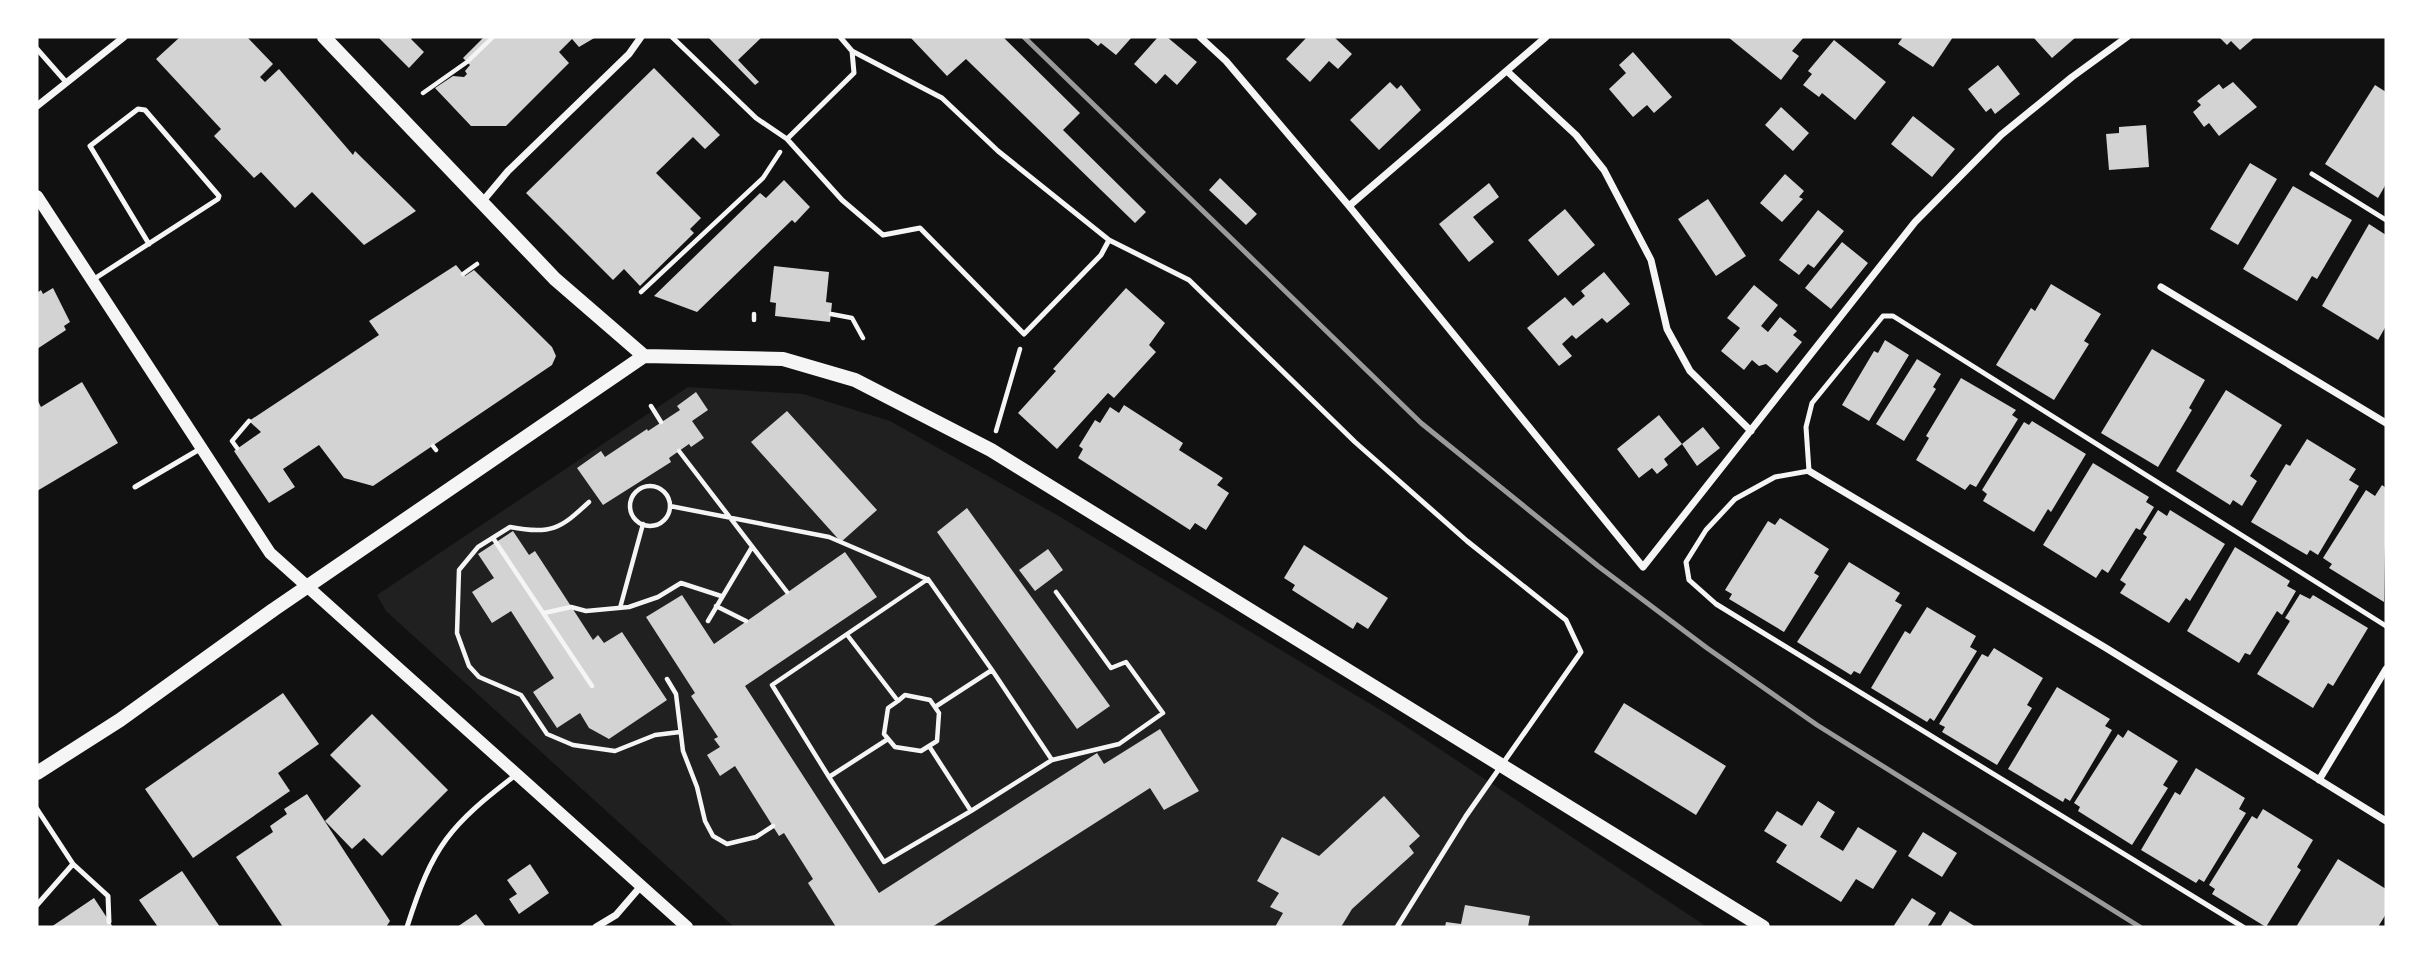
<svg xmlns="http://www.w3.org/2000/svg" width="2423" height="964" font-family="'Archivo Narrow',sans-serif">
<style>
.green{fill:#202020}
.building{fill:#d3d3d3}
.lines{fill:none;stroke-linecap:round;stroke-linejoin:round}
.path{stroke:#f5f5f5;stroke-width:4.5}
.service{stroke:#f5f5f5;stroke-width:5}
.minor{stroke:#f5f5f5;stroke-width:7}
.tertiary{stroke:#f5f5f5;stroke-width:12}
.secondary{stroke:#f5f5f5;stroke-width:14}
.rail{stroke:#9a9a9a;stroke-width:5}
</style>
<rect width="100%" height="100%" fill="#111"/>
<!-- green -->
<path class="green" d="M688 387 803 394 890 421 1057 515 1387 714 1707 927H734L386 611 377 595Z"/>
<!-- building -->
<path class="building" d="M180 37H247L273 64 260 77 265 82 279 69 353 155 355 151 416 211 364 245 312 192 295 208 261 172 254 178 214 136 221 129 156 59Z
M378 37H413L411 39 424 52 409 68Z
M484 37H596L579 47 572 39 559 52 569 63 506 126H471L435 88 453 76 464 77 467 74 465 71 470 65 463 58Z
M708 37H762L738 60 759 82 755 85Z
M910 37H1003L1080 113 1063 130 1146 212 1135 223 966 59 947 76Z
M1087 37H1132L1116 55 1101 43 1098 46Z
M1158 37H1167L1197 62 1177 85 1165 74 1156 84 1134 64Z
M1307 37H1334L1352 54 1338 69 1329 61 1310 82 1286 59Z
M1728 37H1804L1792 51 1799 56 1781 80Z
M1903 37H1953L1933 67 1898 44Z
M2033 37H2076L2052 58Z
M2219 37H2255L2240 50 2231 41 2227 45Z
M1834 40 1886 82 1855 120 1822 93 1819 97 1803 85 1812 74 1808 71Z
M1633 52 1672 97 1654 113 1647 105 1633 117 1609 89 1626 73 1619 65Z
M1998 65 2020 94 1995 114 1991 108 1986 112 1968 89Z
M654 68 720 135 705 149 693 137 656 173 701 218 690 229 694 233 640 286 624 269 613 280 526 193Z
M1390 82 1397 89 1401 85 1421 110 1379 150 1350 120Z
M2233 82 2257 107 2219 136 2209 123 2204 127 2193 112 2201 105 2197 101 2219 84 2223 89Z
M2375 85 2386 92V184L2378 198 2325 164Z
M1781 107 1809 133 1793 151 1765 125Z
M1913 116 1955 149 1932 177 1891 144Z
M2146 125 2149 167 2109 170 2106 134 2119 133V127Z
M2250 163 2277 179 2238 245 2210 229Z
M1785 174 1804 191 1799 197 1803 199 1782 222 1760 203Z
M1220 178 1257 214 1246 225 1209 190Z
M784 180 810 207 795 223 792 220 697 312 654 296 760 193 766 198Z
M1489 183 1499 197 1473 217 1494 242 1469 262 1439 224Z
M2293 186 2352 220 2317 279 2312 276 2297 301 2243 269Z
M1708 199 1746 256 1716 276 1678 219Z
M1565 209 1595 245 1558 276 1528 240Z
M1818 210 1844 231 1814 268 1808 264 1799 275 1779 260Z
M2369 224 2386 235V326L2378 340 2322 306Z
M1842 242 1868 263 1831 309 1805 288Z
M456 265 465 276 474 270 552 347 556 356 552 365 373 486 344 478 319 445 283 469 295 487 269 503 234 451 261 432 249 421 379 335 369 321Z
M774 266 829 272 826 302 832 303 830 322 775 316 776 303 770 302Z
M1604 272 1630 304 1607 323 1602 318 1576 339 1572 335 1562 344 1572 356 1559 366 1527 328 1565 297 1573 306 1585 296 1581 291Z
M2051 284 2101 314 2084 341 2089 344 2054 400 1996 365 2031 308 2035 311Z
M1754 285 1778 305 1761 326 1768 332 1780 317 1797 331 1793 335 1802 342 1777 373 1766 364 1759 366 1752 360 1744 370 1721 351 1740 328 1727 318Z
M53 288 70 322 64 326 66 330 37 349V293L41 290 43 294Z
M1126 288 1165 323 1149 345 1156 352 1114 398 1108 393 1057 449 1018 413 1056 371 1053 369Z
M1885 340 1909 355 1869 421 1842 405 1874 351 1878 353Z
M2152 349 2205 380 2189 408 2192 410 2158 467 2101 433Z
M1917 359 1941 374 1933 387 1936 389 1904 441 1876 424Z
M1961 378 2016 410 2012 415 2018 419 1976 487 1970 484 1965 490 1916 460 1929 438 1926 436Z
M82 382 118 443 37 491V399L41 407Z
M2226 390 2282 425 2250 476 2257 481 2242 506 2233 500 2230 505 2176 471Z
M696 392 708 410 692 421 704 438 691 447 689 444 669 458 671 462 603 505 577 468 601 451 605 457 647 429 648 431 680 410 677 406Z
M1124 405 1183 443 1179 450 1223 478 1217 485 1229 493 1206 530 1195 523 1190 530 1078 458 1083 449 1079 446 1095 420 1100 423 1110 407 1119 413Z
M787 411 877 510 841 542 751 442Z
M1659 415 1682 444 1703 427 1720 448 1697 466 1682 444 1664 459 1668 465 1657 474 1652 468 1639 478 1617 449Z
M2032 421 2086 454 2051 512 2048 509 2034 532 1983 501 1987 494 1982 490 2024 422 2029 425Z
M2307 439 2356 469 2349 480 2359 486 2318 555 2310 550 2307 555 2251 522 2286 464 2290 466Z
M2093 463 2149 497 2146 502 2154 507 2140 530 2136 528 2108 573 2102 569 2096 578 2043 545Z
M2382 485 2386 488 2384 602 2329 568 2332 564 2323 558 2366 490 2375 496Z
M967 508 1110 706 1077 729 937 532Z
M2158 510 2167 516 2170 510 2225 544 2190 601 2186 598 2169 623 2120 593 2126 584 2120 580 2147 537 2143 534Z
M1780 518 1829 549 1814 573 1819 576 1784 632 1729 599 1732 594 1725 590 1768 521 1775 525Z
M513 531 529 555 535 551 593 640 598 635 604 643 622 632 667 700 609 739 589 728 580 713 557 728 533 692 554 678 511 611 492 623 472 592 494 578 478 554Z
M1304 545 1388 598 1368 629 1357 622 1353 629 1292 590 1295 585 1284 578Z
M2235 547 2290 581 2287 586 2296 591 2282 615 2277 611 2250 655 2245 653 2239 663 2187 631Z
M1048 549 1063 570 1035 591 1019 570Z
M845 552 877 597 745 686 879 893 1097 753 1104 764 1160 729 1199 791 1164 810 1150 788 932 927H836L808 883 813 879 784 833 779 836 735 766 720 776 707 755 720 747 714 739 718 737 691 696 695 693 646 617 682 595 714 644Z
M1849 562 1900 593 1895 601 1902 605 1860 674 1854 671 1851 675 1797 642Z
M2300 594 2310 599 2313 595 2368 628 2333 686 2328 683 2313 708 2257 674 2290 621 2285 618Z
M1927 607 1976 636 1970 647 1977 651 1934 721 1930 718 1927 722 1871 688 1905 631 1910 634Z
M1994 648 2043 678 2027 705 2032 708 1997 765 1942 732 1945 727 1939 724 1982 654 1988 657Z
M2057 687 2110 719 2105 726 2112 730 2070 801 2065 798 2063 802 2008 769Z
M283 693 319 744 278 773 290 791 193 858 145 789Z
M1624 703 1726 766 1696 815 1594 752Z
M372 714 448 790 382 856 364 838 352 849 325 821 361 786 330 755Z
M2128 730 2178 761 2163 785 2168 788 2132 845 2078 811 2080 807 2074 803 2118 734 2123 738Z
M2196 768 2245 798 2239 809 2246 813 2204 882 2199 879 2196 883 2141 850 2175 792 2180 795Z
M307 794 390 921 386 927H283L236 857 273 832 270 826 287 814 284 809Z
M1384 796 1420 836 1409 846 1414 853 1352 909 1341 927H1275L1283 913 1270 907 1279 893 1257 881 1282 837 1319 856Z
M1818 801 1835 812 1820 837 1843 851 1858 827 1897 851 1873 889 1856 879 1841 902 1776 862 1787 845 1764 831 1777 811 1802 826Z
M2263 809 2313 840 2297 867 2301 870 2266 927 2212 894 2215 889 2209 885 2252 816 2257 819Z
M1923 832 1957 853 1942 877 1908 856Z
M2338 859 2386 889V914L2378 927H2296Z
M530 864 549 893 519 914 509 899 517 894 507 880Z
M182 871 220 927H158L139 900Z
M94 898 113 927H51Z
M1912 898 1936 913 1927 927H1893Z
M1465 905 1530 916 1528 927H1445L1446 922 1461 924Z
M1950 911 1976 927H1940Z
M476 914 486 927H457Z"/>
<g class="lines">
<!-- path -->
<path class="path" d="M423 93 467 62 493 37
M463 274 477 264
M641 292 763 178 780 152
M831 314 852 318 863 338
M754 320V314
M651 406 661 422
M996 431 1020 349
M433 446 436 450
M237 448 232 441 249 421
M679 451 787 592
M630 506a20 20 0 1 1 40 0a20 20 0 1 1-40 0Z
M589 502C560 529 551 535 510 527L478 547 459 570 457 633 469 666 479 677 521 695 547 734 573 745 615 751 655 735 680 732
M670 506 829 537 927 579
M493 538 592 686
M716 606 746 621
M620 608 643 524
M544 613 571 607 586 611 629 607 658 597 681 583 721 596
M708 621 752 547
M848 636 898 701 905 695 930 700 939 713 937 741 921 751 895 747 884 734 888 708 898 701
M667 679 676 694 683 751 697 787 705 821 713 836 727 844 756 837 773 826
M888 739 829 777 884 862 971 811
M929 746 971 811 1052 760 992 670 935 707
M1052 760 1119 744 1163 713 1126 662 1111 668 1056 592
M829 777 772 685 928 579 992 670"/>
<!-- service -->
<path class="service" d="M672 37 756 118 787 139 842 200 883 235 920 228 1024 334 1101 255 1109 240
M840 37 852 51 942 98 998 151 1109 240 1189 280 1355 442 1467 541 1566 620 1581 652 1466 816 1397 927
M37 49 66 82
M787 139 854 73 852 51
M2312 174 2386 220
M91 281 218 199 219 196 145 110 138 109 90 146 149 244
M135 487 200 449
M37 809 73 864 108 896 109 922
M37 905 73 864
M407 927C433 845 449 826 517 774
M2243 927 1716 604 1689 580 1686 562 1706 530 1735 499 1775 477 1809 471 1806 427 1812 403 1883 316H1893L2386 626"/>
<!-- minor -->
<path class="minor" d="M1200 37 1226 61 1349 206 1643 567 1915 222 2001 135 2072 77 2127 37
M1508 72 1576 135 1604 170 1651 260 1667 329 1690 371 1751 431
M37 106 124 37
M482 202 508 171 629 54 641 37
M1349 206 1546 37
M2161 287 2386 423
M1809 471 2106 648 2386 821
M2319 780 2386 669
M596 927 616 915 641 886"/>
<!-- tertiary -->
<path class="tertiary" d="M37 196 270 553 687 927"/>
<!-- secondary -->
<path class="secondary" d="M324 37 555 279 644 356 783 359 855 380 991 450 1763 927
M37 773 120 720 273 610 644 356"/>
<!-- rail -->
<path class="rail" d="M1024 37 1421 423 1598 566 1707 648 1817 725 2140 927"/>
</g>
<!-- border -->
<rect width="2423" height="964" fill="none" stroke="#ffffff" stroke-width="77"/>
</svg>
